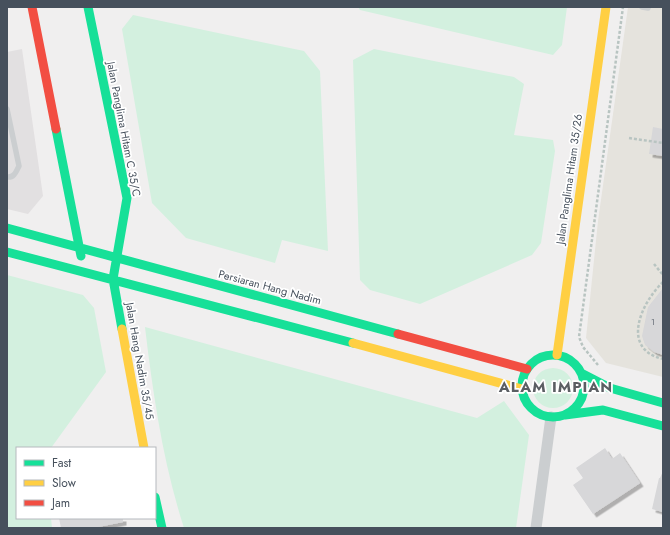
<svg xmlns="http://www.w3.org/2000/svg" width="670" height="535" font-family="Jost,sans-serif">
<style>
.commercial{fill:#e5e3dd}
.education{fill:#e2e0e1}
.green{fill:#d3f0df}
.building{fill:#d7d7d9;filter:url(#shadow)}
.lines{fill:none;stroke-linecap:round;stroke-linejoin:round}
.path{stroke:#b8c4c1;stroke-width:2.5;stroke-dasharray:3 2;stroke-linecap:butt}
.lane{stroke:#cbced0;stroke-width:5.5}
.street{stroke:#cbced0;stroke-width:11}
.fast{stroke:#16e098;stroke-width:9}
.slow{stroke:#ffcf43;stroke-width:9}
.jam{stroke:#f24e42;stroke-width:9}
.labels{text-anchor:middle;dominant-baseline:central;stroke-width:3.5;stroke-linejoin:round;paint-order:stroke}
.number-label{font-size:9px;fill:#6c737c}
.street-label{font-size:11px;fill:#46505c;stroke:#fff}
.district-label{font-size:15px;font-weight:bold;letter-spacing:1px;fill:#5b5e63;stroke:#fff}
</style>
<defs>
<filter id="shadow"><feDropShadow dx="3.5" dy="3.5" stdDeviation="0" flood-color="#0004"/></filter>
</defs>
<rect width="100%" height="100%" fill="#f0efef"/>
<!-- commercial -->
<path class="commercial" d="M628 7H663V377L606 363 586 338 598 221Z"/>
<!-- education -->
<path class="education" d="M22 49 43 196 28 214 7 209V52Z"/>
<!-- green -->
<path class="green" d="M358 7H567L562 45 553 55 360 10Z
M133 15 304 51 320 71 328 251 282 240 275 263 186 238 152 203 122 29Z
M374 49 514 77 524 84 514 135 553 140 555 151 541 243 532 255 420 304 370 290 360 280 353 60Z
M7 275 83 295 94 308 106 372 51 448H17V518H51L52 528H7Z
M145 327 477 418 504 401 529 435 516 528H184C163 463 153 395 145 327Z
M533 388a20 20 0 1 1 40 0a20 20 0 1 1-40 0Z"/>
<!-- building -->
<path class="building" d="M653 127 663 129V156L649 154Z
M663 288V355L654 352 645 345 642 336 648 307Z
M605 448 612 459 620 453 640 483 593 514 573 485 583 478 576 468Z
M663 471V512L652 509 659 478H660Z
M59 518H123V522L93 528H61Z"/>
<g class="lines">
<!-- path -->
<path class="path" d="M629 138 663 143
M654 264 663 275
M663 282C641 303 620 349 663 359
M598 365 583 347 579 337 623 7"/>
<!-- lane -->
<path class="lane" d="M642 7 648 8
M7 109 19 166C16 172 14 178 7 177"/>
<!-- street -->
<path class="street" d="M536 528 551 417"/>
<!-- fast -->
<path class="fast" d="M88 7 127 198 113 279 122 329
M56 129 81 256
M7 228 398 334
M7 252 353 343
M522 386a31 31 0 1 1 62 0a31 31 0 1 1-62 0Z
M581 373 610 388 663 403
M565 415 603 410 663 426
M155 497 162 528"/>
<!-- slow -->
<path class="slow" d="M122 329 144 448
M353 343 522 389
M557 355 606 7"/>
<!-- jam -->
<path class="jam" d="M32 7 56 129
M398 334 527 369"/>
</g>
<g class="labels">
<!-- number labels -->
<g class="number-label">
<text x="653" y="321">1</text>
</g>
<!-- street labels -->
<g class="street-label">
<text transform="translate(124 129) rotate(79)">Jalan Panglima Hitam C 35/C</text>
<text transform="translate(569 179) rotate(-82)">Jalan Panglima Hitam 35/26</text>
<text transform="translate(270 287) rotate(15)">Persiaran Hang Nadim</text>
<text transform="translate(140 361) rotate(80)">Jalan Hang Nadim 35/45</text>
</g>
<!-- district labels -->
<g class="district-label">
<text x="556" y="387">ALAM IMPIAN</text>
</g>
</g>
<!-- border -->
<rect width="670" height="535" fill="none" stroke="#46505c" stroke-width="16"/>
<!-- legend -->
<rect x="16" y="447" width="140" height="72" fill="#ffffff" stroke="#b5b9be"/>
<rect x="24" y="460" width="20" height="6" fill="#16e098" stroke="#b5b9be"/>
<text x="52" y="467" font-size="12" fill="#46505c">Fast</text>
<rect x="24" y="480" width="20" height="6" fill="#ffcf43" stroke="#b5b9be"/>
<text x="52" y="487" font-size="12" fill="#46505c">Slow</text>
<rect x="24" y="500" width="20" height="6" fill="#f24e42" stroke="#b5b9be"/>
<text x="52" y="507" font-size="12" fill="#46505c">Jam</text>
</svg>
